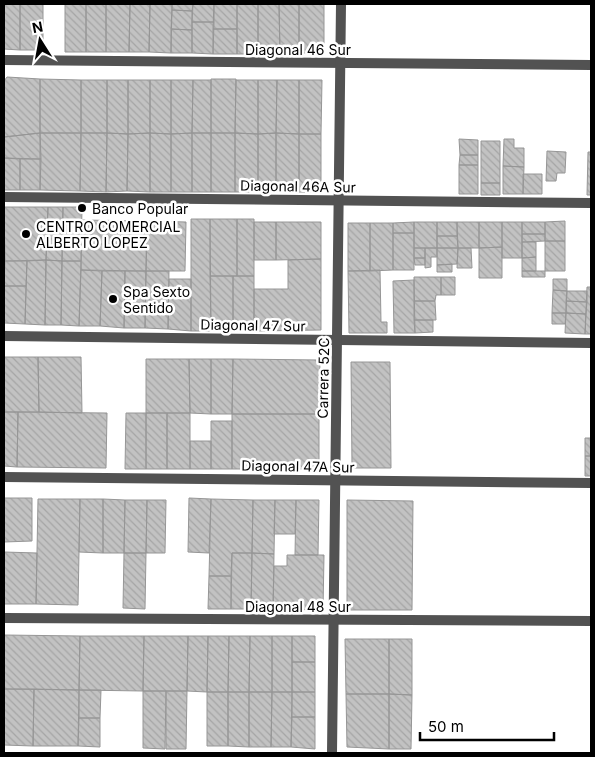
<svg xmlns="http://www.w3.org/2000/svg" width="595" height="757" font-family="Inter,sans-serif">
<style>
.building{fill:url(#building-back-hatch);stroke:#969696}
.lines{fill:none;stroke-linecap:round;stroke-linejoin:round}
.minor{stroke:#525252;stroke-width:10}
.tertiary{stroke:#525252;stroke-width:10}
.poi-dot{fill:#000;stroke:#fff;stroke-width:2}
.labels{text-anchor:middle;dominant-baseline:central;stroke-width:5;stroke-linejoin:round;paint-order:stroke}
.street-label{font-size:14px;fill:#000;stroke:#fff}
.poi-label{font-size:14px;fill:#000;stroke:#fff;text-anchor:start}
</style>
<defs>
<pattern id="building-back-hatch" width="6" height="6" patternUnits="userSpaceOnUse" patternTransform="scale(1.25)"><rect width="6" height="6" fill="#c2c2c2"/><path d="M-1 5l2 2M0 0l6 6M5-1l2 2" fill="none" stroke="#a5a5a5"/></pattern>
</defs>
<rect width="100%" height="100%" fill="#fff"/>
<!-- building -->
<path class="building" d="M4 4H20V50L4 49Z
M20 4H43V50H20Z
M65 4H86V52H65Z
M86 4H106V52H86Z
M106 4H130L129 52H106Z
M130 4H150L149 52H129Z
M150 4H172L171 53 149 52Z
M172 4H193L192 11 172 10Z
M193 4H214V22H192Z
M214 4H237V29H213Z
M237 4H258V54H237Z
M258 4H279L280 54H258Z
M279 4H299V53L280 54Z
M299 4H324V53H299Z
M172 10 192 11V30L171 29Z
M192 22H214L213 54 192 53Z
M171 29 192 30V53H171Z
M213 29H237V54H213Z
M7 77 40 79V133L4 137V81Z
M40 79 81 80V133H40Z
M211 79H236L235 133H211Z
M81 80H107V133H81Z
M107 80H128V134L107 133Z
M128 80H150V133L128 134Z
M150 80H171V134L150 133Z
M171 80H193L192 133 171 134Z
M193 80H211V133H192Z
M236 80H258V134L235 133Z
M258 80H277L276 133 258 134Z
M277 80H299V134L276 133Z
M299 80H322L321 134H299Z
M40 133 41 159 4 158V137Z
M40 133H81L80 191 40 190Z
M81 133H107L106 192 80 191Z
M107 133 128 134 127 191 106 192Z
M150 133 171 134V192H150Z
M150 133V192L127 191 128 134Z
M192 133H211V192H192Z
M192 133V192H171V134Z
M211 133H235V192H211Z
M235 133 258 134V192H235Z
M276 133 299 134V192H276Z
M276 133V192H258V134Z
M299 134H321V192H299Z
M459 139 478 140V155H460Z
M504 139H514V148H524V167L503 166Z
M481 141H500V183H481Z
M547 151 566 152 565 173H557L556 181H546Z
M588 152H591V195H587Z
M460 155H478V165H459Z
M4 158 20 159V190H4Z
M20 159H41L40 190H20Z
M459 165H478V194H459Z
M503 166 524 167 523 194H503Z
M523 174H542V194H523Z
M481 183H500V195H481Z
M4 207H48L46 260 5 261Z
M48 207H63L62 261 46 260Z
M63 207H82L81 261H62Z
M191 219H210L211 331H191Z
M210 219H237V276H210Z
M237 219H254V276H237Z
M82 220 147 221 146 271 81 270Z
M147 221 186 222 185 271H146Z
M565 221V241H545V222Z
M254 222H276V260H254Z
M276 222H321V259L276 260Z
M414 222H437V248H414Z
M414 222V233H393V223Z
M437 222H457V236H437Z
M457 222H479V248H458Z
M479 222H502V247L479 248Z
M502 222H522V258H502Z
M522 222H545V234H522Z
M348 223H370V271H348Z
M370 223H393V270L370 271Z
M393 233H414V270H393Z
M522 234H545V241L522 242Z
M437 236H457L458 248H437Z
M545 241H565V271H545Z
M522 242H536V257L522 258Z
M502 247V278H479V248Z
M414 248H425V258H414Z
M425 248H437V257H431V267L425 268Z
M437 248H458L457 264 437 265Z
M458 248H471L472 268H457Z
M536 257V271H522V258Z
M414 258H425V265H415Z
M321 259V330L254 331V289H288V260Z
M46 260 62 261 61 325H45Z
M46 260 45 325 25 324 27 261Z
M5 261H27L26 286H4Z
M62 261H81L79 326 61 325Z
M452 264V272H437V265Z
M81 270 102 271 100 326H79Z
M380 270 381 322H387V333H349L348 271Z
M102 271H125L124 328 100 326Z
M125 271H146L145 328H124Z
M146 271H169L168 329 145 328Z
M522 271H545V277H522Z
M210 276H233V331H211Z
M233 276H254V331H233Z
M414 277H441V295H436L435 301H414Z
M441 277H455V295H441Z
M169 279H191V331L168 329Z
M553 279H567V291L553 290Z
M414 280 415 333H394L393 281Z
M4 286H26L25 324 4 323Z
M587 287H591V334H585Z
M553 290 567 291 566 313H552Z
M567 291H587V302L566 301Z
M414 301H435L436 320H414Z
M566 301 587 302 586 314 566 313Z
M552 313H566L565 324H552Z
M566 313 586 314 585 334 565 333Z
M414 320H433V332L415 333Z
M4 357H38L39 412H4Z
M38 357H81L82 413 39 412Z
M146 359H189L190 413H146Z
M189 359H211V414L190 413Z
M211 359H233L232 414H211Z
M233 359 320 360 319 414H232Z
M351 362H390L391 468H352Z
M4 412H18L17 467 4 466Z
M18 412 107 413 106 468 17 467Z
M126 413H146V469H125Z
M146 413H167V469H146Z
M167 413H190V469H167Z
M232 414H319V469H232Z
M211 421H232V469H211Z
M585 438H591V456H585Z
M190 441H211V469H190Z
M585 456H591V476H585Z
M4 498H32V541L4 542Z
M189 498 211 499 209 553 188 552Z
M38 499H80L78 605 36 604Z
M80 499H103V553L79 552Z
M103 499 125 500 124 553H103Z
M211 499 253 500 252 553H232L231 576H209Z
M125 500H147L146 553H124Z
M147 500H166L165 553H146Z
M253 500H275L274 554 252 553Z
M275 500H296L295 534H274Z
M296 500H319L318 555H295Z
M347 500 413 501 412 610H347Z
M4 552 37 553 36 604H4Z
M124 553H146L145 609 123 608Z
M232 553H252L251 609H231Z
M252 553 274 554 273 609H251Z
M287 555H324L323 610 273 609 274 566H287Z
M209 576H231V609H208Z
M4 635 80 636 79 690 4 689Z
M80 636H144L143 691 79 690Z
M144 636H188L187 691H143Z
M188 636H208L207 692 187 691Z
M208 636H229L228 692H207Z
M229 636H250L249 692H228Z
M250 636H272V692H249Z
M272 636H292V692H272Z
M292 636H315V662H292Z
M345 639H389V694H346Z
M389 639H412V695L389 694Z
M292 662H315V692H292Z
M4 689H34L33 746 4 745Z
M34 689 79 690 78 746H33Z
M79 690H101L100 718H79Z
M143 691H166L165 749 143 748Z
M166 691H187L186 749H166Z
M207 692H228V746H207Z
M228 692H249V747L228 746Z
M249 692H272L271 747H249Z
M272 692H292L291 747H271Z
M292 692H315V717H292Z
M346 694H389V749L347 747Z
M389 694 412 695 411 749H389Z
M292 717H315V749L291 747Z
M79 718H100V747L78 746Z"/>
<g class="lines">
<!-- minor -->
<path class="minor" d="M4 60 591 65
M4 197 591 203
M4 336 591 343
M4 477 591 483
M4 618 591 621"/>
<!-- tertiary -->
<path class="tertiary" d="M332 753 341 4"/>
</g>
<!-- markers -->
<g class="poi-dot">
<circle cx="82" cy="208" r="5"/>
<circle cx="26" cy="234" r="5"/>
<circle cx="113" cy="299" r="5"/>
</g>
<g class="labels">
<!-- street labels -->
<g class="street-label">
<text x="298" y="49">Diagonal 46 Sur</text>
<text transform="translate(298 186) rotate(1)">Diagonal 46A Sur</text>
<text transform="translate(253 325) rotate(1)">Diagonal 47 Sur</text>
<text transform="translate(323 378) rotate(-89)">Carrera 52C</text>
<text transform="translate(298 466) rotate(1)">Diagonal 47A Sur</text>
<text x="298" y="606">Diagonal 48 Sur</text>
</g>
<!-- poi labels -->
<g class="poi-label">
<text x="92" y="208">Banco Popular</text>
<text x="36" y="226">CENTRO COMERCIAL<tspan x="36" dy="16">ALBERTO LOPEZ</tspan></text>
<text x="123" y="291">Spa Sexto<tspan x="123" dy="16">Sentido</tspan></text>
</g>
</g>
<!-- border -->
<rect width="595" height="757" fill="none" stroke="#000000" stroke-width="10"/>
<!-- north arrow -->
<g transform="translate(40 40) rotate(349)" stroke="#ffffff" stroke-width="4" paint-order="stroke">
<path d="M0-4L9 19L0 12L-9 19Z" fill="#000000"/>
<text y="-8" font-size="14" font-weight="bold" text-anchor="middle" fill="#000000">N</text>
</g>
<!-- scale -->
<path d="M420 732v8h134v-8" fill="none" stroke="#000000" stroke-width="2.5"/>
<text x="428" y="732" font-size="15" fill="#000000" stroke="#ffffff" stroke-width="4" paint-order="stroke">50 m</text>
</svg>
